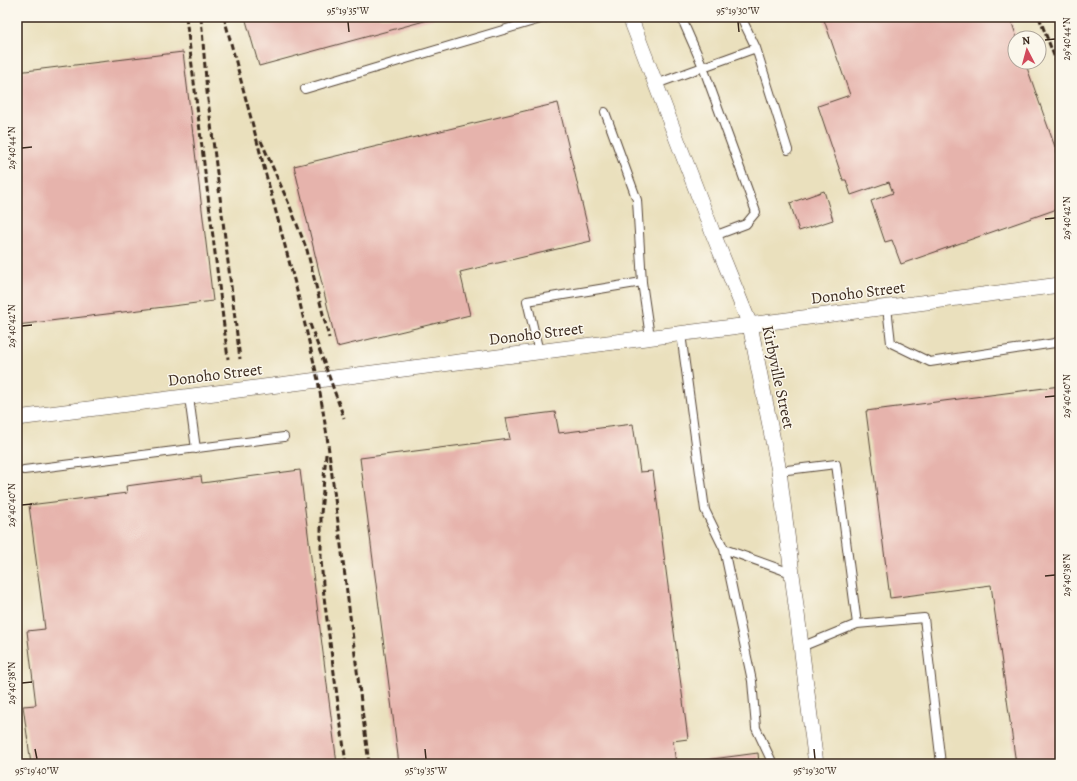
<svg xmlns="http://www.w3.org/2000/svg" width="1077" height="781" font-family="Alegreya,serif">
<style>
.building{fill:#e6b3ac}
.lines{fill:none;stroke-linecap:round;stroke-linejoin:round}
.service-casing{stroke:#554536;stroke-width:10}
.minor-casing{stroke:#554536;stroke-width:16}
.service{stroke:#fff;stroke-width:8}
.minor{stroke:#fff;stroke-width:15}
.rail{stroke:#3b2a1e;stroke-width:3;stroke-dasharray:6 3;stroke-linecap:butt}
.ticks{fill:none;stroke:#3b2a1e;stroke-width:1.5}
.labels{text-anchor:middle;dominant-baseline:central;stroke-width:3;stroke-linejoin:round;paint-order:stroke}
.street-label{font-size:16px;fill:#3b2a1e;stroke:#fbf7ec}
.neatline{fill:none;stroke:#3b2a1e;stroke-width:1.5}
.ticks-label{font-size:10px;text-anchor:middle;fill:#3b2a1e}
</style>
<rect width="100%" height="100%" fill="#fbf7ec"/>
<filter id="ink" filterUnits="userSpaceOnUse"><feTurbulence type="fractalNoise" baseFrequency=".025" numOctaves="2"/><feDisplacementMap in="SourceGraphic" scale="8" xChannelSelector="R" yChannelSelector="G"/><feConvolveMatrix kernelMatrix="1 2 1 2 8 2 1 2 1" color-interpolation-filters="sRGB"/></filter>
<filter id="wash" filterUnits="userSpaceOnUse"><feTurbulence type="fractalNoise" baseFrequency=".012" numOctaves="4" result="noise"/><feDisplacementMap in="SourceGraphic" scale="16" xChannelSelector="R" yChannelSelector="G"/><feGaussianBlur stdDeviation="0.9" result="paint"/><feColorMatrix in="noise" values="0 0 0 0 0 0 0 0 0 0 0 0 0 0 0 0 0 1.4 0 .05"/><feComposite in="paint" operator="in"/></filter>
<g filter="url(#wash)">
<rect width="100%" height="100%" fill="#eae0bd"/>
<g id="blocks">
<!-- building -->
<path class="building" d="M245 17H439L259 66Z
M823 17H1010L1017 38H1015V62H1025L1060 161V208L901 264 892 240 885 242 871 201 893 193 889 182 851 195 846 180H843L818 106 850 95Z
M183 52 213 301 17 325V72Z
M558 103 591 241 460 272 470 315 337 347 294 166Z
M824 191 833 220 799 231 790 203Z
M1060 386V764H1016L991 585 890 598 866 411Z
M555 412 559 433 633 424 640 472 653 471 688 739 673 741 676 764H399L360 458 510 439 506 418Z
M300 470 337 764H31L23 706 36 705 27 631 45 629 29 505 127 493 126 486 201 476 202 483Z
M758 753 759 764H682V763Z"/>
</g>
</g>
<g filter="url(#ink)">
<use href="#blocks" fill-opacity="0" stroke="#554536" stroke-width="1"/>
<g class="lines">
<!-- service casing -->
<g class="service-casing">
<path id="service" d="M681 17 703 67 756 48
M741 17 756 48 788 150
M656 84 703 67 756 212 746 224 714 236
M305 89 547 17
M605 112 637 200 642 282
M887 307 891 343 930 362 1055 343 1060 340
M681 334 705 510 724 549 791 573
M539 352 527 301 642 282 650 337
M189 397 196 449
M24 470 284 437
M779 471 836 464 857 624
M724 549 752 681 756 728 773 764
M801 647 857 624 924 618 941 764"/>
</g>
<!-- minor casing -->
<g class="minor-casing">
<path id="minor" d="M630 17 714 236 750 325 779 471 816 764
M17 418 318 380 1060 285"/>
</g>
<!-- service -->
<use href="#service" class="service"/>
<!-- minor -->
<use href="#minor" class="minor"/>
<!-- rail -->
<path class="rail" d="M186 17 228 359
M201 17 207 92 240 359
M224 17 297 291 318 380 327 436 369 764
M1039 17 1060 71
M261 141 289 204 307 250 329 338
M310 324 330 379 344 418
M326 454 321 514V559L324 597 346 764"/>
</g>
</g>
<!-- ticks -->
<path class="ticks" d="M348 22 349 32M738 22 739 32M1045 40 1055 39M22 148 32 147M1045 219 1055 218M22 326 32 325M1045 397 1055 396M22 505 32 504M1045 576 1055 575M22 683 32 682M35 749 37 759M425 749 426 759M814 749 815 759"/>
<g class="labels">
<!-- street labels -->
<g class="street-label">
<text transform="translate(858 293) rotate(-7)">Donoho Street</text>
<text transform="translate(536 334) rotate(-7)">Donoho Street</text>
<text transform="translate(215 375) rotate(-7)">Donoho Street</text>
<text transform="translate(778 377) rotate(78)">Kirbyville Street</text>
</g>
</g>
<!-- margin -->
<rect width="1077" height="781" fill="none" stroke="#fbf7ec" stroke-width="44"/>
<!-- north arrow -->
<g transform="translate(1027 50) rotate(354)"><circle r="19" fill="#fbf7ec" stroke="#aea59a"/>
<path d="M0-3L7 15L0 10L-7 15Z" fill="#d1495b"/>
<text y="-6" font-size="11" font-weight="bold" text-anchor="middle" fill="#3b2a1e">N</text>
</g>
<rect x="22" y="22" width="1033" height="737" class="neatline"/>
<g class="ticks-label">
<text x="348" y="14">95°19'35"W</text>
<text x="738" y="14">95°19'30"W</text>
<text transform="translate(1066 39) rotate(-90)" y="4">29°40'44"N</text>
<text transform="translate(11 148) rotate(-90)" y="4">29°40'44"N</text>
<text transform="translate(1066 218) rotate(-90)" y="4">29°40'42"N</text>
<text transform="translate(11 326) rotate(-90)" y="4">29°40'42"N</text>
<text transform="translate(1066 396) rotate(-90)" y="4">29°40'40"N</text>
<text transform="translate(11 505) rotate(-90)" y="4">29°40'40"N</text>
<text transform="translate(1066 575) rotate(-90)" y="4">29°40'38"N</text>
<text transform="translate(11 683) rotate(-90)" y="4">29°40'38"N</text>
<text x="37" y="774">95°19'40"W</text>
<text x="426" y="774">95°19'35"W</text>
<text x="815" y="774">95°19'30"W</text>
</g>
</svg>
